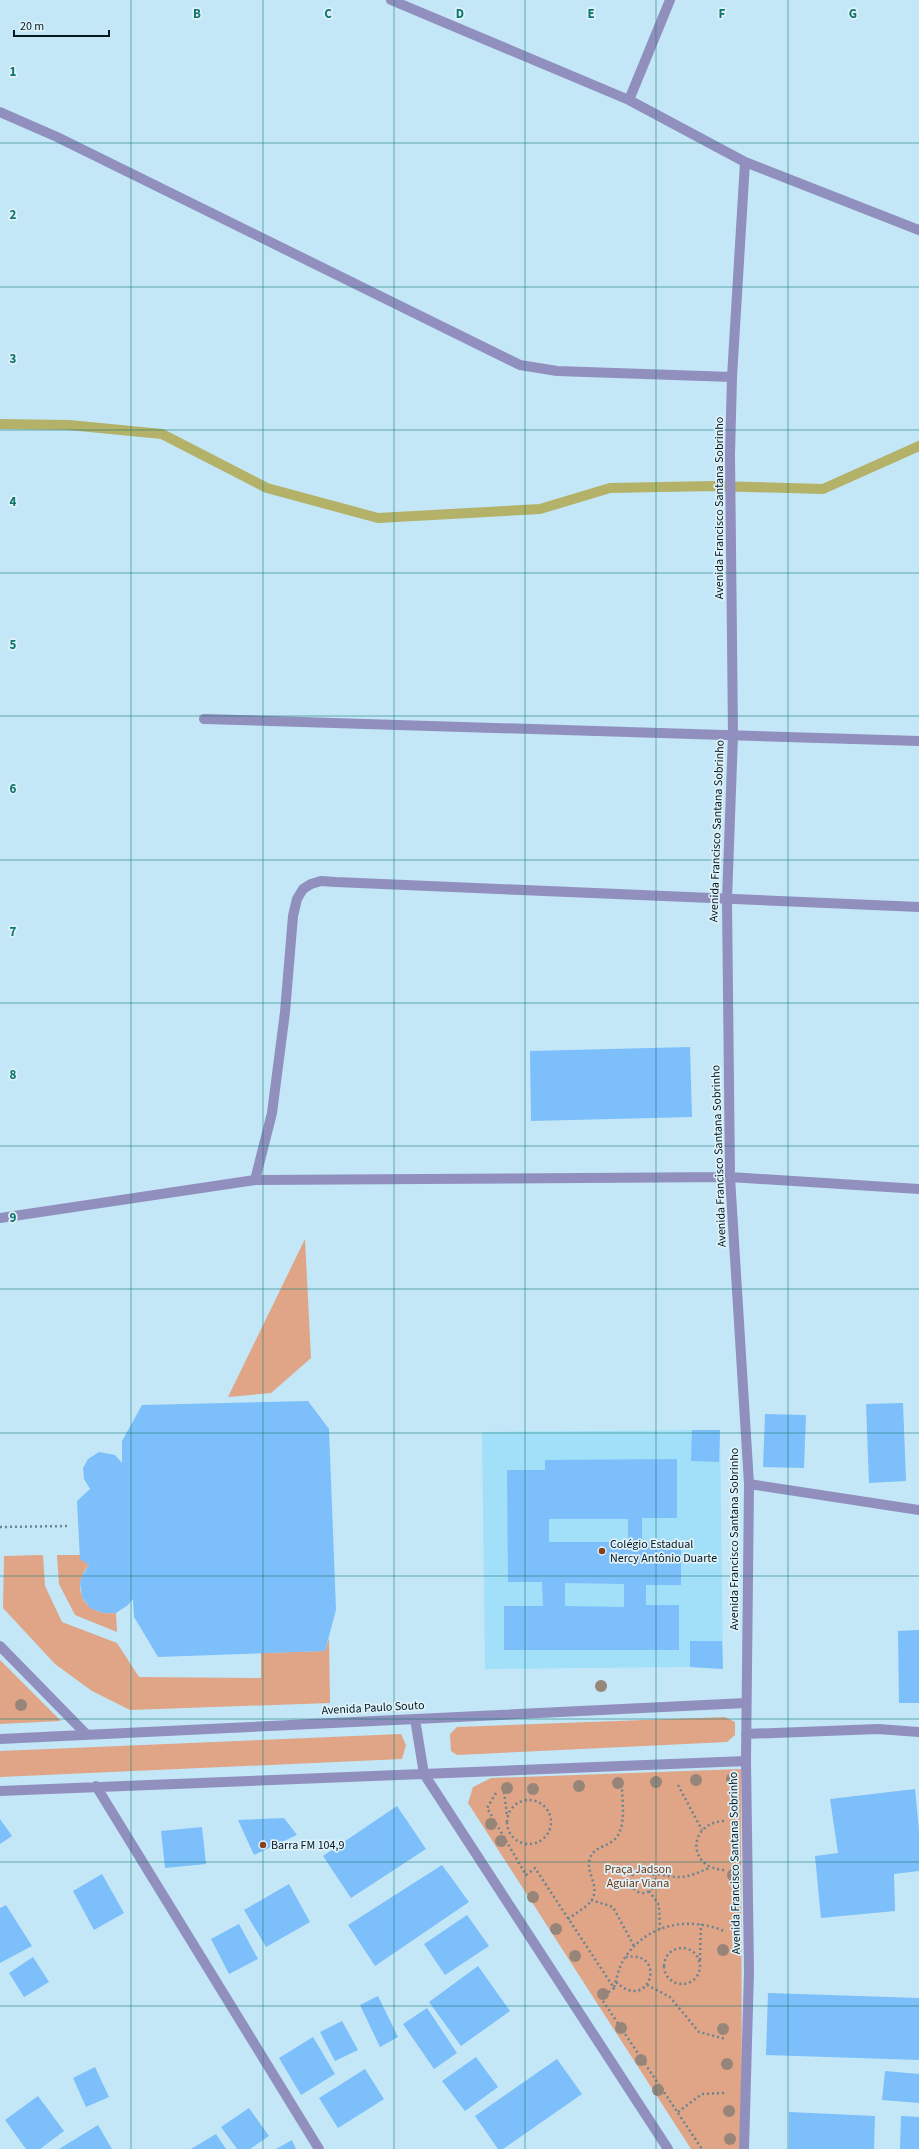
<svg xmlns="http://www.w3.org/2000/svg" width="919" height="2149" font-family="'Source Sans 3',sans-serif">
<style>
.built{fill:#a2dff9}
.green{fill:#e0a487}
.lines{fill:none;stroke-linecap:round;stroke-linejoin:round}
.stream{stroke:#b4b169;stroke-width:10}
.building{fill:#7cbffa;fill-rule:evenodd}
.path{stroke:#688591;stroke-width:2.5;stroke-dasharray:2 3;stroke-linecap:butt}
.minor{stroke:#918fbe;stroke-width:10}
.tree{fill:#968578}
.grid{fill:none;stroke:#0f766e;stroke-width:1;stroke-opacity:0.55}
.poi-dot{fill:#87411c;stroke:#dff1f9;stroke-width:1.5}
.labels{text-anchor:middle;dominant-baseline:central;stroke-width:3.5;stroke-linejoin:round;paint-order:stroke}
.street-label{font-size:12px;fill:#031820;stroke:#dff1f9}
.poi-label{font-size:12px;fill:#031820;stroke:#dff1f9;text-anchor:start}
.park-label{font-size:12px;fill:#723411;stroke:#dff1f9}
.grid-label{font-size:13px;text-anchor:middle;font-weight:bold;fill:#0f766e;stroke:#dff1f9;stroke-width:3.5;stroke-linejoin:round;paint-order:stroke}
</style>
<rect width="100%" height="100%" fill="#c3e7f7"/>
<!-- built -->
<path class="built" d="M720 1430 723 1669 690 1667 485 1669 482 1432Z"/>
<!-- green -->
<path class="green" d="M305 1239 311 1358 271 1393 228 1397Z
M43 1555 45 1586 62 1622 117 1643 139 1677 261 1678V1653L325 1651 329 1638 330 1703 130 1710 92 1691 55 1664 3 1608 4 1556Z
M57 1555H80L81 1559 89 1565C69 1588 85 1617 116 1613L117 1632 75 1615 59 1584Z
M0 1660 61 1721 0 1724Z
M725 1717 735 1722V1735L727 1742 457 1755 451 1751 450 1734 457 1727Z
M401 1734 406 1745 402 1759 0 1777V1751Z
M741 1769 742 2149H691L468 1803 473 1787 491 1778Z"/>
<g class="lines">
<!-- stream -->
<path class="stream" d="M0 424 69 425 162 434 267 488 378 518 540 509 610 488 714 486 823 489 919 446"/>
</g>
<!-- building -->
<path class="building" d="M690 1047 692 1117 531 1121 530 1051Z
M308 1401 329 1429 336 1610 325 1651 158 1657 134 1617 133 1599 128 1605 116 1613H103L90 1608 82 1597 80 1583 82 1576 89 1565 80 1559 77 1501 90 1489 84 1479 83 1468 88 1459 99 1452 115 1455 122 1463V1441L142 1405Z
M903 1403 906 1481 869 1483 866 1404Z
M765 1414 806 1415 804 1468 763 1467Z
M692 1430H720L719 1462 691 1461Z
M677 1459V1518H642V1542H681V1585H646V1605H679V1650H504V1606H543L542 1582H508L507 1470H545V1460ZM549 1519H628V1542H549ZM565 1583 624 1584V1607L565 1606Z
M919 1630V1703H899L898 1631Z
M690 1641H722L723 1669 690 1667Z
M915 1789 919 1830V1871L894 1874 895 1911 821 1918 815 1856 838 1853 830 1799Z
M397 1806 426 1849 351 1898 323 1856Z
M284 1818 297 1835 254 1855 238 1820Z
M0 1819 12 1836 0 1844Z
M202 1827 206 1864 165 1868 161 1831Z
M442 1865 469 1902 375 1966 348 1925Z
M102 1874 124 1913 94 1930 73 1891Z
M289 1884 310 1922 266 1947 244 1910Z
M6 1905 32 1946 0 1963V1908Z
M467 1915 489 1946 445 1975 424 1944Z
M239 1924 258 1959 229 1974 211 1939Z
M33 1957 49 1982 24 1997 9 1973Z
M478 1966 510 2011 461 2046 429 2002Z
M768 1993 919 1998V2060L766 2055Z
M378 1996 398 2037 380 2047 360 2005Z
M427 2008 457 2053 434 2069 403 2024Z
M342 2021 358 2050 335 2061 320 2032Z
M313 2037 335 2074 301 2095 279 2058Z
M476 2057 498 2087 465 2111 442 2081Z
M557 2059 582 2094 503 2149H498L475 2116Z
M95 2067 109 2097 86 2107 73 2078Z
M365 2069 384 2099 338 2128 319 2098Z
M885 2071 919 2074V2103L882 2100Z
M38 2096 64 2131 40 2149H26L5 2120Z
M249 2108 269 2136 250 2149H237L221 2127Z
M789 2112 875 2116 874 2149H789Z
M901 2116 919 2117V2149H900Z
M98 2125 112 2149H59Z
M216 2134 226 2149H191Z
M292 2140 296 2149H276Z"/>
<g class="lines">
<!-- path -->
<path class="path" d="M0 1527 70 1526
M678 1785 702 1830
M504 1792 507 1815
M496 1793 487 1808 526 1875 535 1868 614 1988 601 1998 702 2149
M507 1822a22 22 0 1 1 44 0a22 22 0 1 1-44 0Z
M724 1821C687 1823 687 1869 725 1870
M631 1881a12 12 0 1 1 24 0a12 12 0 1 1-24 0Z
M653 1873C680 1879 684 1879 709 1868
M649 1891 659 1905 660 1929
M591 1900 613 1907 634 1946
M568 1919C575 1914 587 1907 592 1900 600 1885 585 1872 590 1858 594 1847 606 1847 614 1840 627 1828 622 1803 622 1787
M664 1966a18 18 0 1 1 36 0a18 18 0 1 1-36 0Z
M700 1960 701 1924
M616 1982C650 2014 668 1950 626 1957
M647 1985 670 1997 699 2032 726 2039
M614 1987C617 1977 619 1966 626 1956 649 1923 691 1916 726 1932
M678 2112 702 2094 724 2093"/>
<!-- minor -->
<path class="minor" d="M391 0 629 100 745 162 919 230
M629 100 670 0
M0 112 57 137 520 365 557 371 732 377
M204 719 919 741
M255 1180 272 1113 285 1012 293 916 297 899 303 889 311 884 321 881 336 882 919 907
M0 1218 255 1180 730 1177 919 1189
M749 1484 919 1510
M0 1646 87 1735
M415 1719 424 1774 668 2149
M746 1734 878 1729 919 1732
M0 1739 746 1703
M96 1786 319 2149
M0 1791 746 1761
M744 2149 749 1971 746 1761 749 1484 730 1177 727 900 733 735 730 454 732 377 745 162"/>
</g>
<!-- trees -->
<g class="tree">
<circle cx="601" cy="1686" r="6"/>
<circle cx="21" cy="1705" r="6"/>
<circle cx="732" cy="1779" r="6"/>
<circle cx="696" cy="1780" r="6"/>
<circle cx="656" cy="1782" r="6"/>
<circle cx="618" cy="1783" r="6"/>
<circle cx="579" cy="1786" r="6"/>
<circle cx="507" cy="1788" r="6"/>
<circle cx="533" cy="1789" r="6"/>
<circle cx="491" cy="1824" r="6"/>
<circle cx="501" cy="1841" r="6"/>
<circle cx="733" cy="1875" r="6"/>
<circle cx="533" cy="1897" r="6"/>
<circle cx="556" cy="1929" r="6"/>
<circle cx="723" cy="1950" r="6"/>
<circle cx="575" cy="1956" r="6"/>
<circle cx="603" cy="1994" r="6"/>
<circle cx="621" cy="2028" r="6"/>
<circle cx="723" cy="2029" r="6"/>
<circle cx="641" cy="2060" r="6"/>
<circle cx="727" cy="2064" r="6"/>
<circle cx="658" cy="2090" r="6"/>
<circle cx="729" cy="2111" r="6"/>
<circle cx="730" cy="2139" r="6"/>
</g>
<!-- grid -->
<path class="grid" d="M131 0V2149M263 0V2149M394 0V2149M525 0V2149M656 0V2149M788 0V2149M0 143H919M0 287H919M0 430H919M0 573H919M0 716H919M0 860H919M0 1003H919M0 1146H919M0 1289H919M0 1433H919M0 1576H919M0 1719H919M0 1862H919M0 2006H919"/>
<!-- markers -->
<g class="poi-dot">
<circle cx="602" cy="1551" r="4"/>
<circle cx="263" cy="1845" r="4"/>
</g>
<g class="labels">
<!-- street labels -->
<g class="street-label">
<text transform="translate(719 508) rotate(-90)">Avenida Francisco Santana Sobrinho</text>
<text transform="translate(717 831) rotate(-88)">Avenida Francisco Santana Sobrinho</text>
<text transform="translate(719 1156) rotate(-92)">Avenida Francisco Santana Sobrinho</text>
<text transform="translate(734 1539) rotate(-90)">Avenida Francisco Santana Sobrinho</text>
<text transform="translate(373 1708) rotate(-3)">Avenida Paulo Souto</text>
<text transform="translate(735 1863) rotate(-91)">Avenida Francisco Santana Sobrinho</text>
</g>
<!-- poi labels -->
<g class="poi-label">
<text x="610" y="1544">Colégio Estadual<tspan x="610" dy="14">Nercy Antônio Duarte</tspan></text>
<text x="271" y="1845">Barra FM 104,9</text>
</g>
<!-- park labels -->
<g class="park-label">
<text x="638" y="1869">Praça Jadson<tspan x="638" dy="14">Aguiar Viana</tspan></text>
</g>
</g>
<g class="grid-label">
<text x="197" y="18">B</text>
<text x="328" y="18">C</text>
<text x="460" y="18">D</text>
<text x="591" y="18">E</text>
<text x="722" y="18">F</text>
<text x="853" y="18">G</text>
<text x="13" y="76">1</text>
<text x="13" y="219">2</text>
<text x="13" y="363">3</text>
<text x="13" y="506">4</text>
<text x="13" y="649">5</text>
<text x="13" y="793">6</text>
<text x="13" y="936">7</text>
<text x="13" y="1079">8</text>
<text x="13" y="1222">9</text>
</g>
<!-- scale -->
<path d="M14 30v6h95v-6" fill="none" stroke="#031820" stroke-width="2"/>
<text x="20" y="30" font-size="12" fill="#031820" stroke="#dff1f9" stroke-width="3" paint-order="stroke">20 m</text>
</svg>
